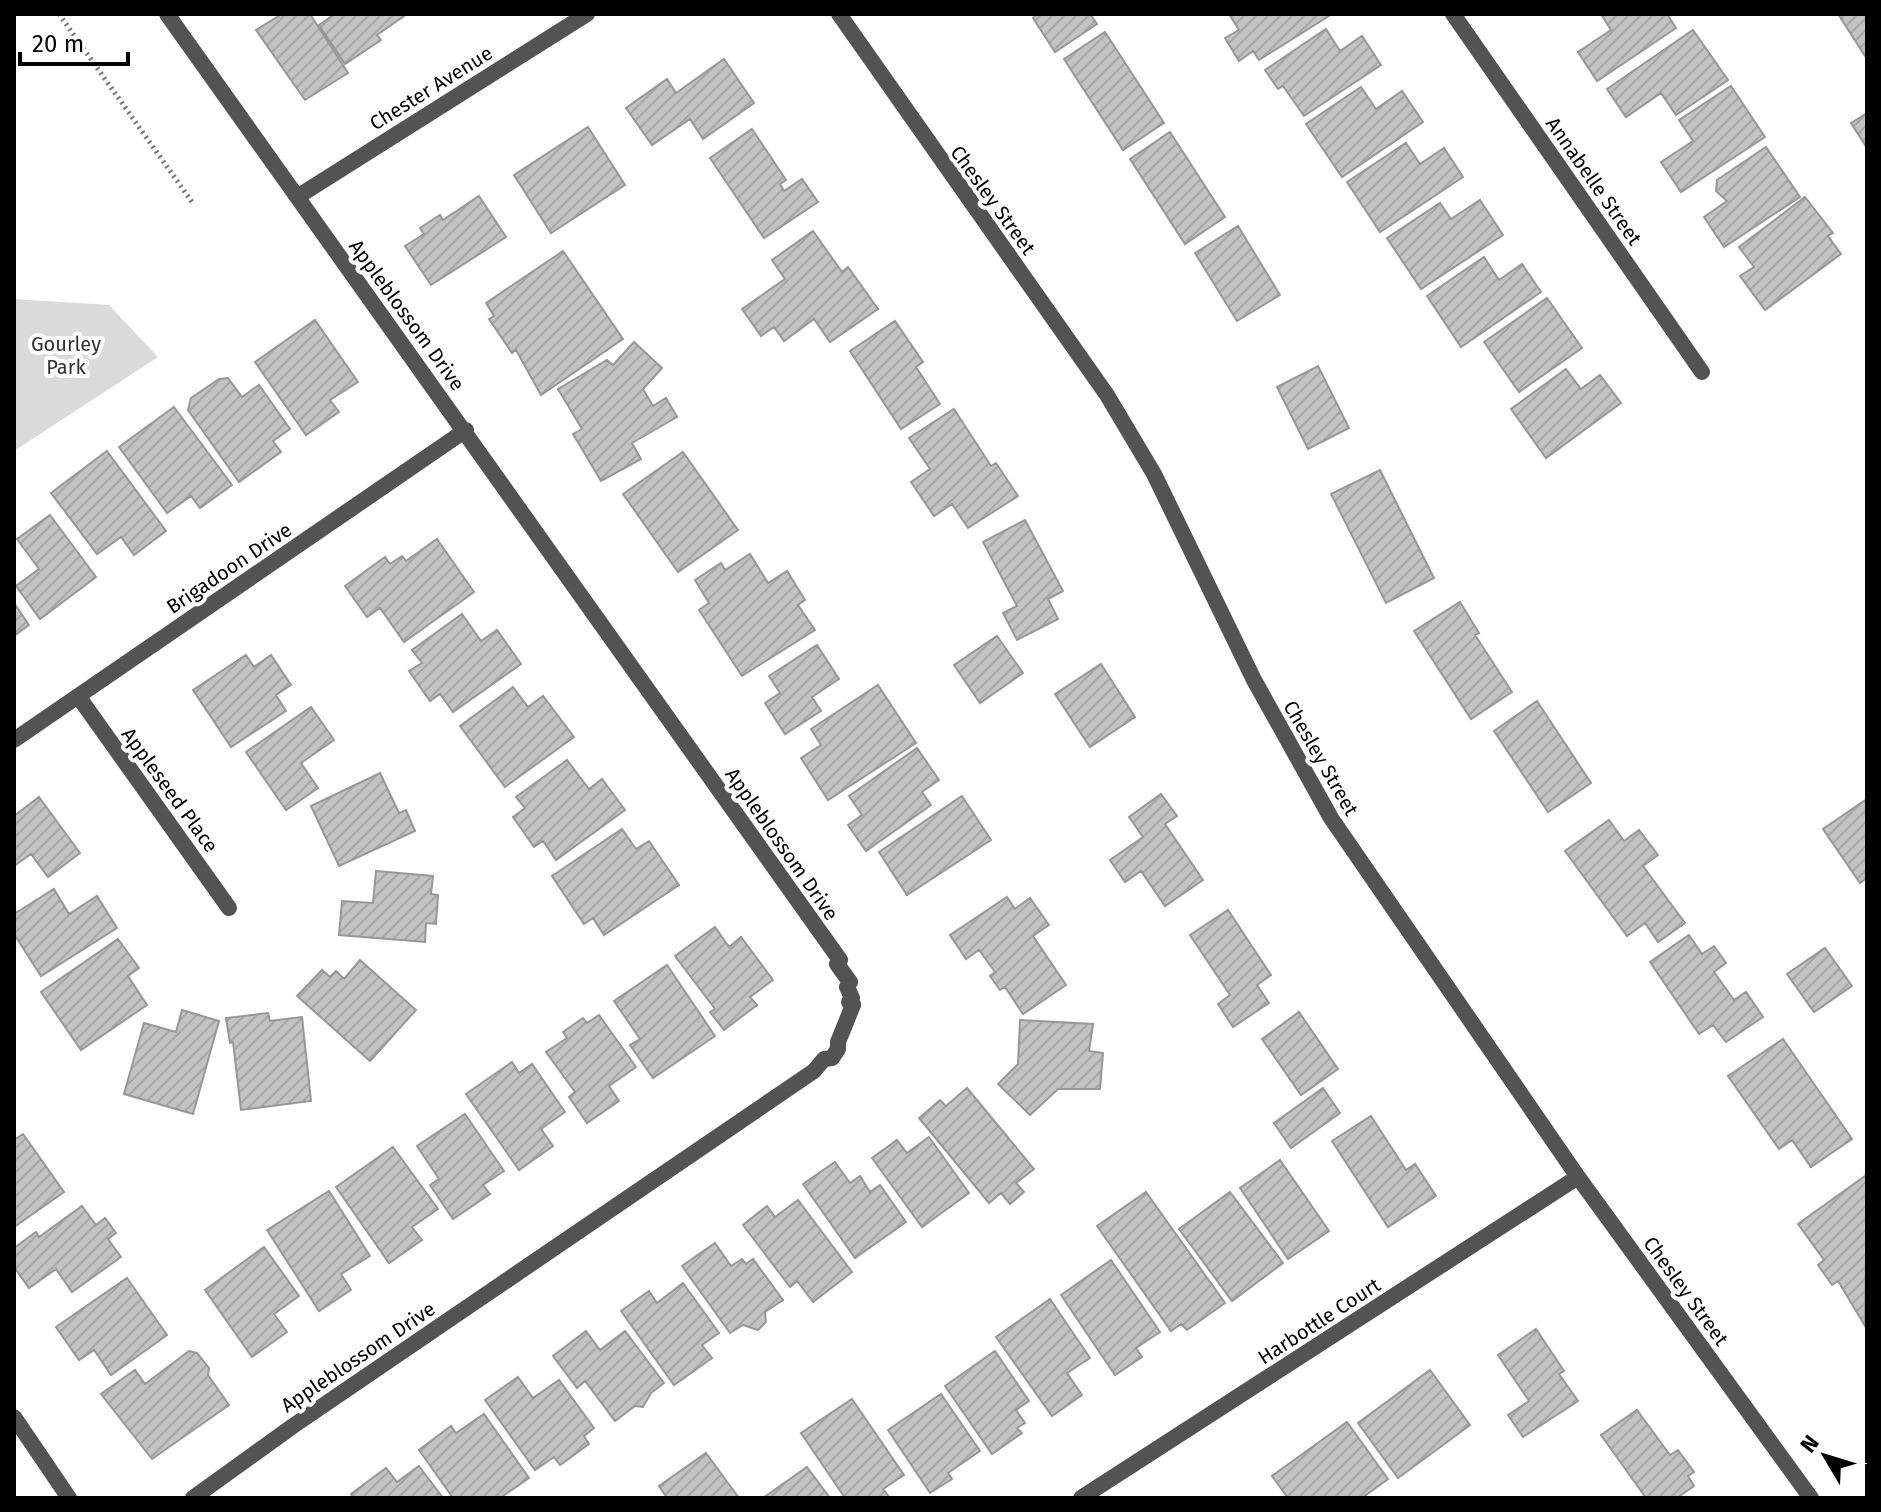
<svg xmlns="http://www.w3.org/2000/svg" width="1881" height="1512" font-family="'Fira Sans',sans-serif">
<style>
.park{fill:#dadada}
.building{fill:url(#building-hatch);stroke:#979797;stroke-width:2}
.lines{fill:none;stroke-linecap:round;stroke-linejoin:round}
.path{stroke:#757575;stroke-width:5;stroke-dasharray:2 4;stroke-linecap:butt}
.street{stroke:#535353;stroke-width:16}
.labels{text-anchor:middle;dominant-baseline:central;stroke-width:8;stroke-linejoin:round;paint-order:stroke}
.street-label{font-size:20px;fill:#000;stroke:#fff}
.park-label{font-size:20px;fill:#313131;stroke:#fff}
</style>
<defs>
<pattern id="building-hatch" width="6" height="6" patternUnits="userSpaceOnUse" patternTransform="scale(2)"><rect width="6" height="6" fill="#c3c3c3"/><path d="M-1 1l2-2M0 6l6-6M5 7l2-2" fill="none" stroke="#a6a6a6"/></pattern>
</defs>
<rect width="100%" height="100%" fill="#fff"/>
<!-- park -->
<path class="park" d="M14 299 109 305 158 357 14 451Z"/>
<!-- building -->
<path class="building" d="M282 14H310L348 73 305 100 256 30Z
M335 14H407L377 35 381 40 345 64 319 25Z
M1036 14H1090L1097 24 1055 52 1033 18Z
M1229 14H1332L1259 60 1253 51 1239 61 1225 38 1239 30Z
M1601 14H1667L1676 28 1597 81 1578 52 1611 30Z
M1838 14H1867V59Z
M1326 29 1340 51 1362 36 1381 65 1304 116 1283 86 1278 89 1265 70Z
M1693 30 1728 80 1676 115 1661 93 1626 117 1607 89Z
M1105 32 1164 123 1123 150 1064 59Z
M724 59 754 103 703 139 690 119 652 145 626 108 667 79 676 93Z
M1731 86 1765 137 1681 192 1661 162 1693 141 1679 120Z
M1361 87 1376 109 1402 91 1423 122 1342 177 1306 124Z
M1867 113V148L1851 123Z
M588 127 625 185 551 233 514 175Z
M752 129 786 180 780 184 784 191 802 179 818 202 764 238 710 158Z
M1170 132 1225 217 1185 244 1130 159Z
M1406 143 1420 164 1444 148 1463 177 1380 232 1347 182Z
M1766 147 1800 197 1724 247 1704 217 1727 201 1716 191 1717 180Z
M479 196 506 237 431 285 405 246 424 234 420 228 440 215 443 220Z
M1805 197 1833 233 1828 236 1841 254 1765 310 1740 276 1754 267 1739 247Z
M1480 200 1503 235 1421 289 1387 238 1440 203 1451 219Z
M1238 226 1280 295 1237 321 1195 253Z
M813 231 842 272 848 267 878 309 830 342 814 319 784 341 774 327 761 336 742 309 785 279 772 260Z
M563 251 623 339 541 395 516 350 512 353 489 319 494 316 486 303Z
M1484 257 1499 280 1522 264 1541 292 1461 347 1427 296Z
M1547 298 1582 348 1519 392 1484 342Z
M315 320 358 382 330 400 339 412 306 435 255 362Z
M895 321 923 362 916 367 940 404 901 429 850 351Z
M634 342 662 368 643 389 653 406 666 398 677 417 632 443 641 459 601 481 573 434 582 429 558 389 607 360 613 365Z
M1318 366 1349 428 1308 449 1277 387Z
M1566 369 1581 389 1600 375 1621 403 1546 458 1511 409Z
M228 378 242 397 259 385 290 429 273 441 281 452 239 482 188 410 191 398 219 379Z
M174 407 232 485 200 508 191 496 167 513 119 447Z
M954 409 991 466 996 463 1018 496 968 528 952 504 934 516 911 482 930 469 909 438Z
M107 451 166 531 134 555 121 537 97 554 51 493Z
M683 452 738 530 678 572 623 494Z
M1380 470 1434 578 1386 603 1331 494Z
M50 515 96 577 40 619 16 586 39 569 17 539Z
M1025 520 1063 591 1048 599 1058 619 1017 640 1003 613 1017 606 983 542Z
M437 539 474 592 404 642 380 608 367 617 345 586 385 557 390 564 402 556 406 561Z
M750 554 768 583 787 571 805 600 798 605 815 630 742 676 699 610 709 603 695 580 721 563 725 570Z
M1460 602 1479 633 1475 635 1512 692 1471 719 1414 631Z
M14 603 29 625 14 636Z
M462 614 481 641 497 630 521 664 453 712 440 694 430 701 409 671 422 663 412 650Z
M997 636 1023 673 980 703 954 665Z
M817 645 839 679 812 697 821 711 785 734 765 703 780 693 769 676Z
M246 655 254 667 271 655 291 685 276 695 286 711 231 747 193 690Z
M1101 664 1135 717 1090 747 1055 694Z
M878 685 916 743 828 800 801 758 821 745 811 729Z
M513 687 528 707 543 696 574 737 505 787 460 726Z
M1537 701 1591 783 1548 812 1494 731Z
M311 707 334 740 301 763 318 788 286 810 246 752Z
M917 748 939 780 922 792 931 805 866 851 848 825 862 815 849 796Z
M567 760 589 789 602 779 625 810 556 860 543 841 534 847 513 817 525 808 516 797Z
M380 773 399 813 406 810 415 831 339 866 311 806Z
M1161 794 1177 816 1165 824 1203 880 1165 906 1141 871 1125 882 1110 860 1143 837 1129 817Z
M962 796 991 840 907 895 879 852Z
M39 797 80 853 48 877 31 854 14 866V816Z
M1867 799V878L1860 883 1823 829Z
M1609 820 1624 841 1639 830 1658 855 1643 866 1685 923 1658 942 1645 923 1627 936 1565 851Z
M622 829 636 849 649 841 679 885 604 935 593 918 584 924 552 876Z
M376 871 433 876 431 894 438 895 436 924 426 923 425 942 339 935 342 901 373 903Z
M54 889 69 914 97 896 117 928 41 976 14 934V914Z
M1007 897 1015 909 1030 898 1049 925 1033 936 1066 985 1023 1014 1005 987 1000 990 990 976 995 972 979 950 966 959 950 935Z
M1228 910 1271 975 1257 985 1269 1003 1233 1027 1218 1004 1230 995 1190 935Z
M715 927 729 947 741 937 773 980 750 997 757 1005 724 1030 710 1012 715 1009 675 956Z
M1689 935 1702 954 1714 946 1726 963 1714 972 1734 1000 1746 992 1763 1017 1726 1042 1713 1025 1699 1034 1650 962Z
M118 939 139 968 128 976 147 1005 81 1050 41 992Z
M1825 948 1852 986 1814 1012 1787 974Z
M360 960 416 1010 370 1061 297 996 322 970 330 977 336 971 344 979Z
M667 965 715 1036 653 1078 630 1045 640 1039 614 1001Z
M182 1010 219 1021 193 1114 124 1094 144 1023 176 1032Z
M1299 1012 1338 1069 1301 1095 1262 1039Z
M268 1013 270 1021 302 1017 311 1101 241 1110 233 1042 230 1043 226 1018Z
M599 1015 636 1067 609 1086 619 1101 587 1123 569 1097 575 1092 546 1052 567 1038 563 1032 583 1018 587 1023Z
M1020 1020 1093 1024 1089 1051 1103 1053 1100 1089H1058L1030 1115 998 1084 1018 1064Z
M1783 1039 1852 1139 1811 1167 1792 1140 1779 1149 1728 1076Z
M512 1062 519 1073 532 1064 565 1112 541 1129 553 1146 519 1170 466 1094Z
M967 1088 1034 1169 1016 1183 1024 1192 1010 1204 1001 1193 989 1203 919 1118 940 1100 946 1106Z
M1323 1088 1340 1113 1291 1148 1274 1123Z
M465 1114 504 1171 483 1185 490 1194 453 1219 430 1185 439 1179 417 1146Z
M1371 1116 1406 1170 1415 1164 1436 1196 1388 1227 1332 1141Z
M23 1134 64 1192 14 1227V1140Z
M929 1137 969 1193 922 1227 872 1158 897 1140 907 1153Z
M393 1147 438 1209 412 1227 422 1240 389 1263 336 1187Z
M1280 1160 1329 1231 1288 1259 1240 1188Z
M835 1162 850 1183 860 1176 870 1192 880 1185 906 1222 855 1258 803 1184Z
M1865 1176 1867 1180 1865 1326 1838 1281 1832 1285 1818 1265 1824 1260 1798 1224Z
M329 1191 370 1256 341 1274 351 1290 319 1311 267 1230Z
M1146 1192 1225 1303 1187 1330 1181 1324 1171 1331 1097 1226Z
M1230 1192 1283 1263 1232 1301 1179 1229Z
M798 1200 852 1272 813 1302 797 1281 790 1287 743 1225 767 1206 775 1217Z
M82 1206 96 1225 105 1218 116 1233 108 1239 121 1257 72 1292 56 1269 29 1288 14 1267V1248L36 1232 39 1237Z
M715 1243 731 1266 742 1259 746 1264 753 1259 783 1300 765 1312 766 1322 758 1330 743 1325 730 1333 682 1266Z
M264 1247 299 1296 274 1314 287 1332 252 1357 205 1290Z
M1111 1260 1160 1332 1136 1348 1142 1357 1115 1375 1061 1295Z
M127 1278 167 1335 111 1375 94 1350 79 1360 56 1327Z
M683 1283 719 1333 702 1345 712 1358 674 1385 621 1311 649 1291 657 1303Z
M1050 1299 1090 1358 1067 1373 1082 1395 1052 1416 996 1337Z
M1536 1329 1564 1371 1559 1374 1578 1401 1523 1437 1508 1415 1529 1401 1498 1355Z
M586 1331 600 1350 625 1331 664 1383 651 1393 643 1407 635 1406 615 1421 585 1381 577 1388 553 1356Z
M189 1351 197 1353 209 1368 208 1375 229 1405 152 1459 101 1394 135 1370 145 1384Z
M995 1351 1029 1401 1016 1410 1025 1423 1017 1428 1022 1433 992 1454 945 1386Z
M1430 1370 1470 1425 1398 1478 1358 1423Z
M518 1377 533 1398 559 1380 594 1428 584 1436 589 1444 560 1465 554 1457 535 1470 485 1400Z
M941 1394 980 1451 948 1473 952 1479 930 1493 888 1430Z
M852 1399 904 1475 883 1489 890 1498H845L801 1433Z
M1637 1410 1670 1455 1678 1450 1694 1472 1688 1476 1694 1486 1677 1498H1646L1601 1435Z
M484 1414 529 1478 500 1498H453L419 1450 451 1426 456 1433Z
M1347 1422 1388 1479 1362 1498H1288L1272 1476Z
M706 1453 739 1498H667L659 1486Z
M419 1466 443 1498H354L351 1494 386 1468 397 1482Z
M807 1467 830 1498H763Z"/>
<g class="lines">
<!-- path -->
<path class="path" d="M59 14 192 202"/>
<!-- street -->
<path class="street" d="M167 14 840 960 837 964 850 982 847 987 852 998 849 1002 853 1005 838 1042V1049L832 1058 824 1059 814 1071 293 1426 193 1498
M839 14 1107 395 1154 474 1254 680 1331 818 1578 1177 1811 1498
M1453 14 1702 372
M297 197 587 14
M78 696 229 908
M14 740 466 430
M14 1417 69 1498
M1081 1498 1578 1177"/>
</g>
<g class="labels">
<!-- street labels -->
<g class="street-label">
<text transform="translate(431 88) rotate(-32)">Chester Avenue</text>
<text transform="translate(1594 181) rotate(55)">Annabelle Street</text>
<text transform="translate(993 200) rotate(54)">Chesley Street</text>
<text transform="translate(407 315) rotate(54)">Appleblossom Drive</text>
<text transform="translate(229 568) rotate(-34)">Brigadoon Drive</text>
<text transform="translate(1321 758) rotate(60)">Chesley Street</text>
<text transform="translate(170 790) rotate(54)">Appleseed Place</text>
<text transform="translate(782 844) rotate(55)">Appleblossom Drive</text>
<text transform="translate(1686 1291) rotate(54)">Chesley Street</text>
<text transform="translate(1319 1321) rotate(-33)">Harbottle Court</text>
<text transform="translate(358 1357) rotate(-34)">Appleblossom Drive</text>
</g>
<!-- park labels -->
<g class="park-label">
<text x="66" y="344">Gourley<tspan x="66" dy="23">Park</tspan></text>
</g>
</g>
<!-- border -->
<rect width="1881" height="1512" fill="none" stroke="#000000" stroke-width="32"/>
<!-- north arrow -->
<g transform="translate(1825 1456) rotate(308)" stroke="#ffffff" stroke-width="6" paint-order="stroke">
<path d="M0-6L14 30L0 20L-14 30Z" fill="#000000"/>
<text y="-12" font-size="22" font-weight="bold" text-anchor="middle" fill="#000000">N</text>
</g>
<!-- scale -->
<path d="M20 52v12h108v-12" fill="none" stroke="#000000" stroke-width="4"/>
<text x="32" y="52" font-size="24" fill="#000000" stroke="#ffffff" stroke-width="6" paint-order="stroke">20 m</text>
</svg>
